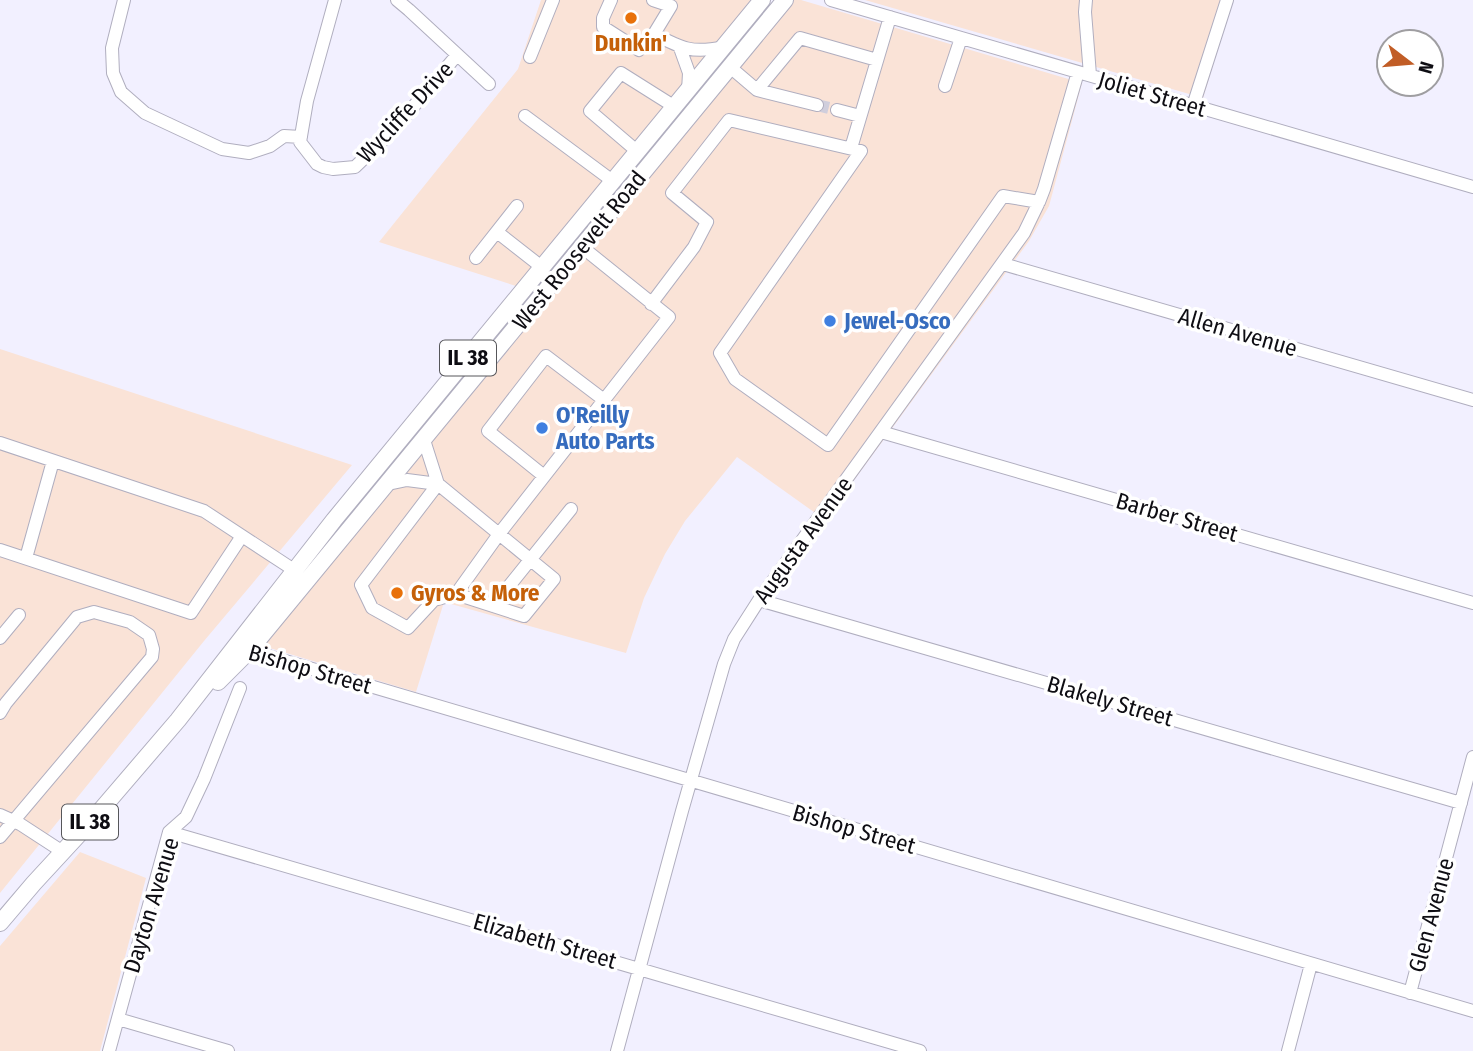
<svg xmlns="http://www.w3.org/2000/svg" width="1473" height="1051" font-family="'Fira Sans Condensed',sans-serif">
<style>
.commercial{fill:#fae3d7}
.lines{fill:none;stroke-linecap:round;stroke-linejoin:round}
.minor-tunnel{stroke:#d0cedc;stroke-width:12;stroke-dasharray:12 6;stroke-linecap:butt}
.minor-casing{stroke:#b0aebf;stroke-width:14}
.major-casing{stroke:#b0aebf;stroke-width:18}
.minor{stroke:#fff;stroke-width:12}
.major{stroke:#fff;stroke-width:16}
.food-dot{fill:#e8710a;stroke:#fff;stroke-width:2.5}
.shop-dot{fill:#3f7fe0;stroke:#fff;stroke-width:2.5}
.labels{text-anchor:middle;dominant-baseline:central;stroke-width:7;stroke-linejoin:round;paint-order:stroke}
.shield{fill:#fff;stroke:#56565a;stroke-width:2}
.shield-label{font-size:21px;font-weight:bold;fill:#0e0d13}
.food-label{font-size:23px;font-weight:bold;fill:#c56008;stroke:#fff}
.street-label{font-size:23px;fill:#0e0d13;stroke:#fff}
.shop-label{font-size:23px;font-weight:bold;fill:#366cbe;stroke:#fff;text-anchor:start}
</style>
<rect width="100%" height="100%" fill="#f2f0ff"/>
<!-- commercial -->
<path class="commercial" d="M541 0H751L624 159 519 287 379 242 518 69Z
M794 0H801L1082 83 1049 206 1029 241 825 520 737 457 685 521 665 554 644 598 626 653 444 602 416 692 263 646 542 309Z
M865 0H1233L1203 98Z
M0 349 352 465 204 641 0 893Z
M80 852 146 878 100 1051H0V946Z"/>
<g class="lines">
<!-- minor-tunnel -->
<path class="minor-tunnel" d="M817 105 837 110"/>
<!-- minor casing -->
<g class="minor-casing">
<path id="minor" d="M124 0 112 48 113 73 121 92 145 113 222 149 249 153 270 146 284 136 301 137
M335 0 307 101 300 142 317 164 323 167 333 169 355 167 381 142 408 113 457 55
M397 0 409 10 489 84
M611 0 603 18V27L639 50 654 34 671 6 653 0
M831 0 1473 187
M1086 0 1085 12 1090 75
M654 34C681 48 692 54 723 47
M680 48 689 73 688 91
M530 57 553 0
M730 67 757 90 800 38 877 60
M945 86 961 38
M757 90 817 105
M1193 106 1227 0
M837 110 860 116
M525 116 614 182
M851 148 890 17
M638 152 590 111 621 73 675 107
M497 232 543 268
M476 258 517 206
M1003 264 1473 400
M651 304 694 247 707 222 672 193 729 120 861 151 720 353 735 379 828 445 1003 196 1039 202
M881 432 1473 603
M0 443 204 511 294 570
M544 476 488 431 546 356 604 400
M388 484 407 480 438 484 424 440
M438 484 554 579 524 616 456 594 434 600 408 628 372 608 361 585Z
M0 550 191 613 242 536
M26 558 53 461
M456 594 499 534 669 317 582 247
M759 600 1461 803
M493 606 571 509
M0 638 19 615
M241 648 1473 1011
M0 713 6 703 77 617 94 612 130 622 149 635 153 649 152 657 0 837
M0 815 20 824 63 852
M169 832 920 1051
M1410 993 1473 757
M118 1019 228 1051
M109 1051 169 832 186 817 204 779 240 688
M617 1051 682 811 724 664 734 639 759 600 1024 233 1039 202 1044 189 1078 72
M1288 1051 1311 964"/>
</g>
<!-- major casing -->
<g class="major-casing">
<path id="major" d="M218 682 249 651 785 0
M0 923 34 883 94 818 178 720 334 520 762 0"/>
</g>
<!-- minor -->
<use href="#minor" class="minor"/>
<!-- major -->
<use href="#major" class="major"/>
</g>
<!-- markers -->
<g class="food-dot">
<circle cx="631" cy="18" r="7"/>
<circle cx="397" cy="593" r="7"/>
</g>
<g class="shop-dot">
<circle cx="830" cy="321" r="7"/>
<circle cx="542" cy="428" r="7"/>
</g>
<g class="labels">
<!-- shield labels -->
<g class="shield">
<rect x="440" y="340.5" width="56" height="35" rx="5"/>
<rect x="62" y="804.5" width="56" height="35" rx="5"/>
</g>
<g class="shield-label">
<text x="468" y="358">IL 38</text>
<text x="90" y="822">IL 38</text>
</g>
<!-- food labels -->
<g class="food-label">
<text x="631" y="43">Dunkin'</text>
<text x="411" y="593" text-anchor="start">Gyros &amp; More</text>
</g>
<!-- street labels -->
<g class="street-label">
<text transform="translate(1152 94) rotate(16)">Joliet Street</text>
<text transform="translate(405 112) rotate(-47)">Wycliffe Drive</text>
<text transform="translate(579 250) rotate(-51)">West Roosevelt Road</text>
<text transform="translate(1238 332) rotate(16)">Allen Avenue</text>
<text transform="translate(1177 517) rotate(16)">Barber Street</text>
<text transform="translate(803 540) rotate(-54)">Augusta Avenue</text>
<text transform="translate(310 669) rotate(16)">Bishop Street</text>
<text transform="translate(1110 701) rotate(16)">Blakely Street</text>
<text transform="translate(854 829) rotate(16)">Bishop Street</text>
<text transform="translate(151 905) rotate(-73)">Dayton Avenue</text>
<text transform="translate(1431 915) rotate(-75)">Glen Avenue</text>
<text transform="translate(545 941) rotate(16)">Elizabeth Street</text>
</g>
<!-- shop labels -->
<g class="shop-label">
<text x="844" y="321">Jewel-Osco</text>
<text x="556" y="415">O'Reilly<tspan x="556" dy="26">Auto Parts</tspan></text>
</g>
</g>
<!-- north arrow -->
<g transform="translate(1410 63) rotate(106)"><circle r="33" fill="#ffffff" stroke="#9f9ea1" stroke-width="2"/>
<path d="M0-5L12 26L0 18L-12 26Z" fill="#c15d26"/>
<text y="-10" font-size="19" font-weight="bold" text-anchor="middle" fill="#0e0d13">N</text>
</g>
</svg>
